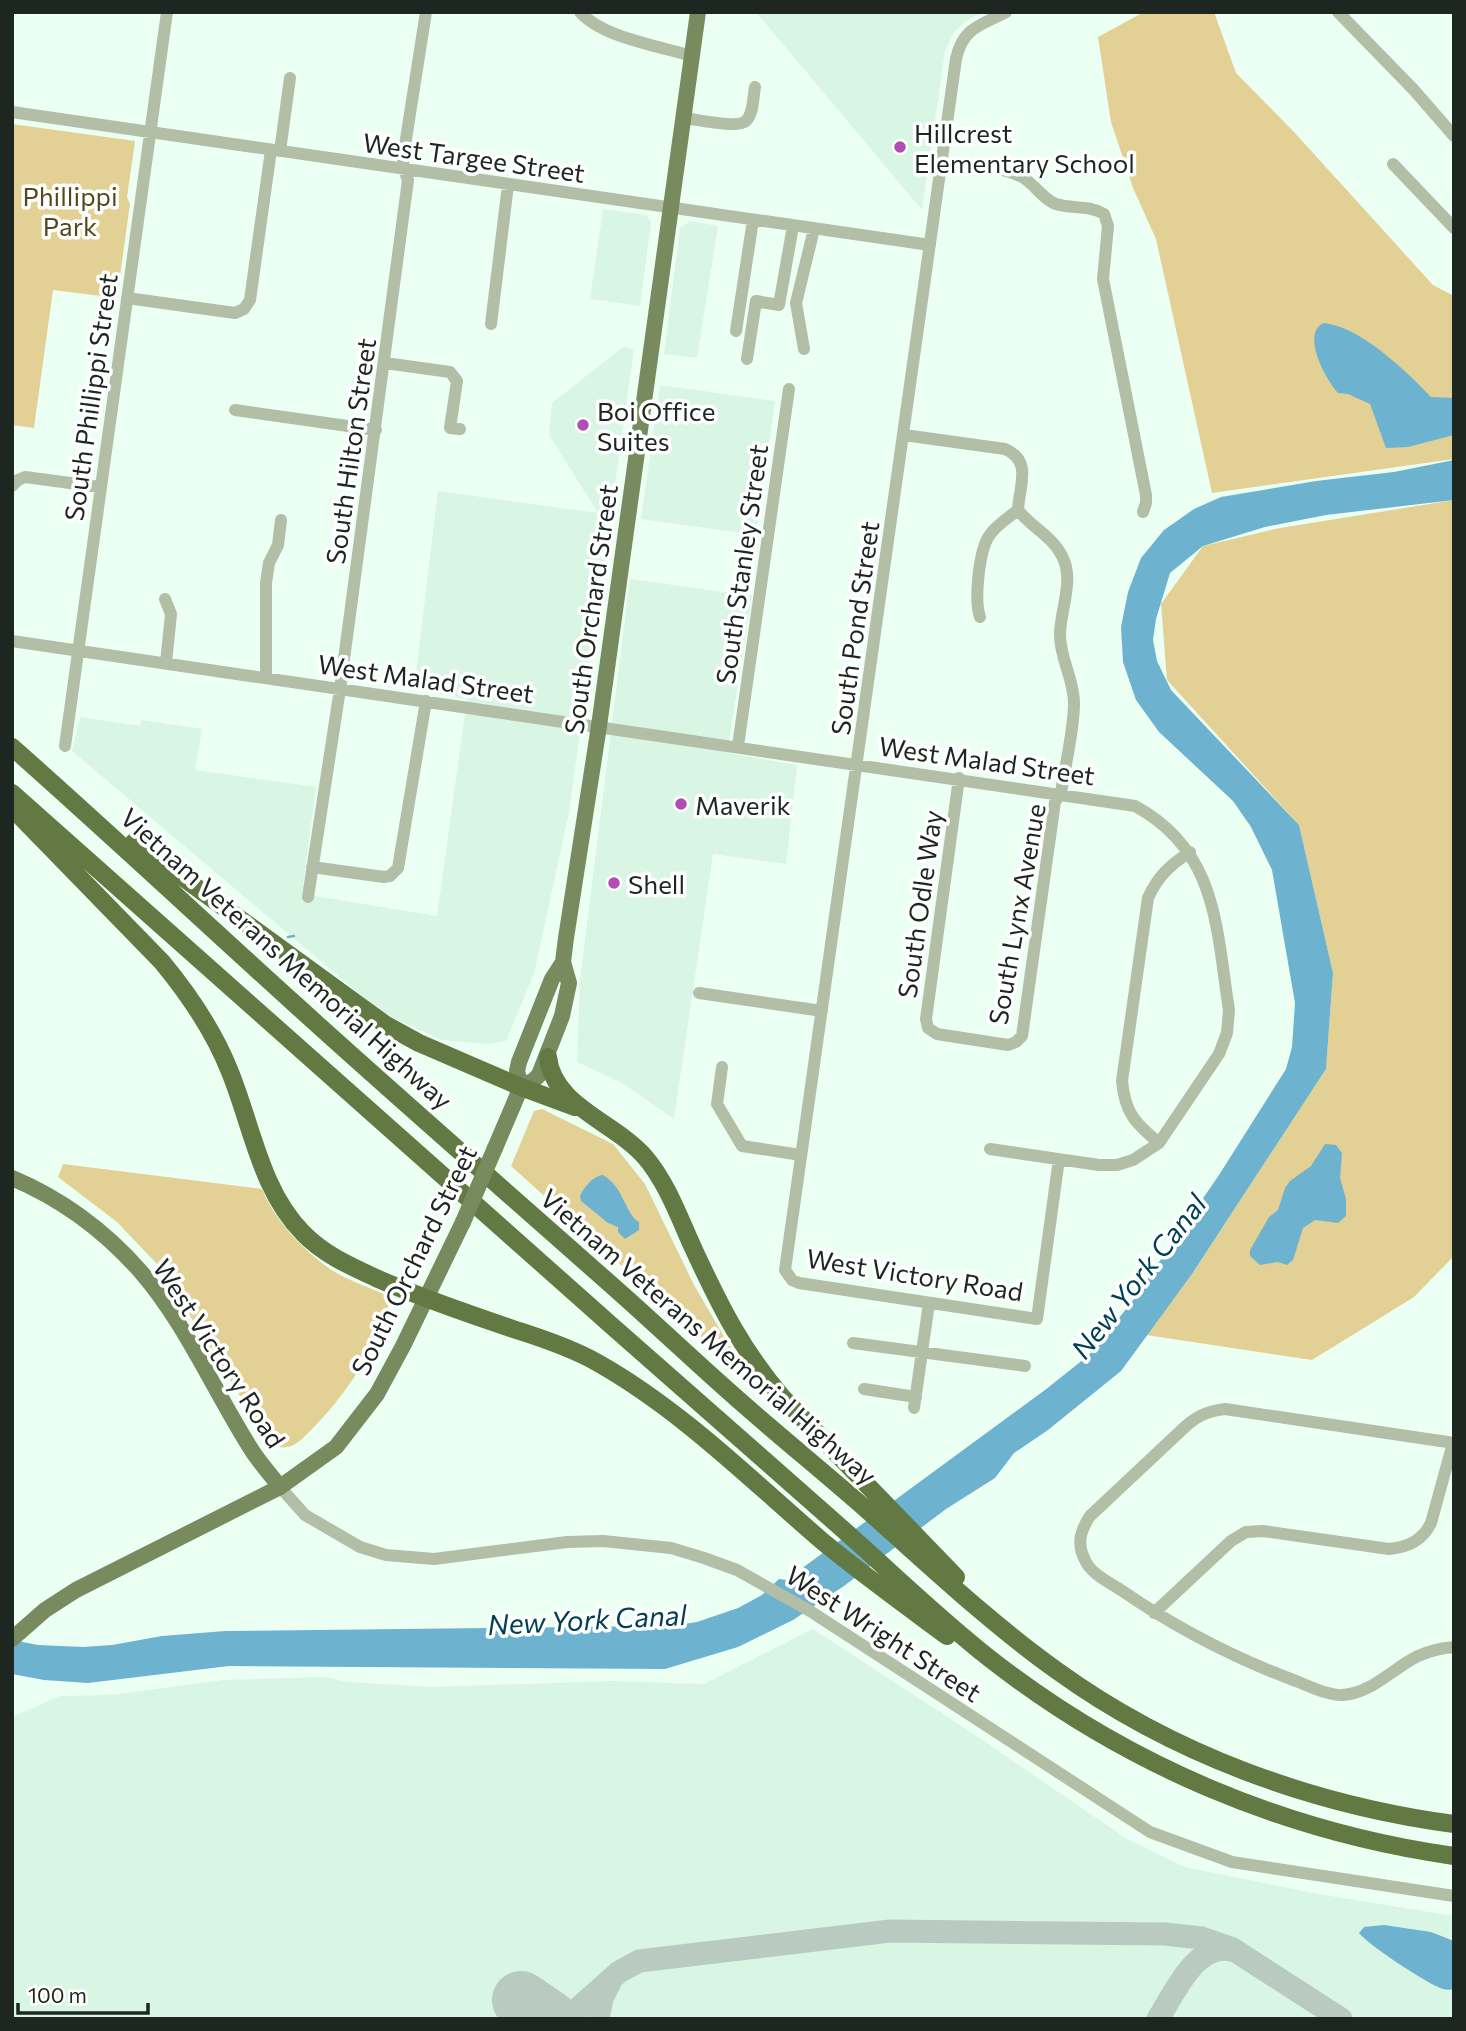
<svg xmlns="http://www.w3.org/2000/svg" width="1466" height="2031" font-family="Commissioner,sans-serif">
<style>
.built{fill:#d9f5e4}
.green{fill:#e2d095}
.water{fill:#6db3d0}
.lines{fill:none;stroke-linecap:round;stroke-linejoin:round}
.stream{stroke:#6db3d0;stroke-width:2.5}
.taxiway{stroke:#b9cac0;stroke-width:23}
.runway{stroke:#b9cac0;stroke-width:58}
.minor{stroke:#b2bea5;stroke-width:12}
.major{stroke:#788b5e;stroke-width:16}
.highway{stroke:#637943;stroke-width:18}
.major-bridge{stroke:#788b5e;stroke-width:16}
.poi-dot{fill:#b14db4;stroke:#fff;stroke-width:2.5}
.labels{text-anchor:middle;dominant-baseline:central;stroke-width:7;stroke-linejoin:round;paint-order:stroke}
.poi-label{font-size:26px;fill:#1e2622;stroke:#fff;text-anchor:start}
.street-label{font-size:26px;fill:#1e2622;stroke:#fff}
.park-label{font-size:26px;fill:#554819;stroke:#fff}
.water-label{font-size:28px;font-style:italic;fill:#004054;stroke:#fff}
</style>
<rect width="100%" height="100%" fill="#ebfff3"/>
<!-- built -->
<path class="built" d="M756 12H983L966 21 954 32 945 51 922 210Z
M603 209 647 215 651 223 640 306 590 299Z
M690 221 718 226 697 358 664 354 680 228Z
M623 347 634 349 569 812 534 974 506 1041 488 1044 442 1040 381 1012 72 751 80 717 140 726 141 720 202 729 195 770 316 787 302 894 437 916 467 699 414 689 438 491 598 513 549 435 552 403Z
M660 385 775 401 756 535 641 519Z
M630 579 752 596 727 753 797 765 786 864 713 854 674 1119 622 1083 577 1062 580 980Z
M813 1629 972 1733 1127 1839 1185 1867 1318 1894 1454 1916V2019H12V1717L60 1696 110 1695 223 1680 324 1677 348 1682 430 1687 613 1681 704 1684Z"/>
<!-- green -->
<path class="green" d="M1144 12H1214L1236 73 1294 132 1433 285 1454 296V459L1212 493 1156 239 1133 188 1111 122 1098 37Z
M12 124 135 141 127 197 130 204 117 298 53 290 34 428 12 425Z
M1454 500V1256L1414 1297 1312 1360 1146 1335 1192 1274 1326 1069 1333 973 1299 825 1167 680 1161 604 1203 546 1280 528Z
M542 1109 613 1144 645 1184 694 1285 750 1381 511 1166 534 1111Z
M63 1164 262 1189C275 1221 302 1249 330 1269 347 1280 368 1287 386 1295L391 1302 387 1309 390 1312 389 1322C365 1360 344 1398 312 1429 306 1435 299 1443 291 1446 281 1450 273 1445 267 1439L159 1266 117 1222 58 1177Z"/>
<!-- water -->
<path class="water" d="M1324 323C1361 327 1406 371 1431 397L1454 398V435L1408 447 1386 448 1370 404 1348 394 1338 393C1326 380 1300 333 1324 323Z
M1454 460V500L1326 515 1265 527 1203 546 1170 573 1156 619 1153 640 1157 661 1171 690 1299 825 1333 973 1326 1069 1192 1274 1121 1371 1048 1430 1014 1453 995 1478 946 1509 844 1586 793 1620 738 1647 665 1669 229 1666 88 1683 44 1680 12 1674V1640L38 1645 83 1647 112 1645 162 1636 225 1631 670 1626 697 1622 738 1608 762 1595 779 1579 786 1580 1045 1390 1089 1355 1131 1303 1219 1175 1286 1069 1292 1047 1295 1003 1272 870 1251 827 1233 801 1159 732 1136 700 1123 662 1121 627 1128 592 1141 558 1164 530 1194 509 1221 497 1316 481 1394 472Z
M1325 1144 1336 1145 1342 1153 1340 1178 1346 1199V1216L1338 1223 1315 1220 1303 1228 1293 1260 1287 1265 1278 1262 1260 1265 1250 1256V1250L1269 1217 1278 1210 1285 1188 1290 1181 1311 1166Z
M603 1175C624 1187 625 1214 639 1222V1230L625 1239 618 1232V1227L608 1223 581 1201 580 1196C584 1187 593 1176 603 1175Z
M1384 1925 1431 1932 1454 1941V1989C1450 1990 1446 1990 1443 1989 1426 1983 1370 1946 1359 1933L1364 1927Z"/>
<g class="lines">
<!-- stream -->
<path class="stream" d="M288 937 294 936"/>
<!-- taxiway -->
<path class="taxiway" d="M566 2019 619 1972 639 1961 890 1931 1164 1934 1202 1938 1231 1948 1341 2019
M598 2019 602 1998 610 1982
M1158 2019C1174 1994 1196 1942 1231 1950"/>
<!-- runway -->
<path class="runway" d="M521 2000 549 2019"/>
<!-- minor -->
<path class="minor" d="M580 12C603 38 659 46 692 56
M1006 12C980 26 963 27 956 59L785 1270 792 1280 799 1283 1037 1319 1059 1159
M1338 12 1413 89 1454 136
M12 112 930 245
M683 118C696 119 738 129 746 121 754 113 753 96 755 87
M280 151 290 78
M941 163C966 166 999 165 1022 177 1035 184 1042 199 1056 204 1072 209 1090 205 1104 214L1108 226 1103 279 1146 495V503L1143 512
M1393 164 1454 228
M127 298 235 313 244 309 250 300 271 150
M491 324 508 185
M736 331 753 220
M804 349 796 303 814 229
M747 359 756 301 779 305 793 226
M385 363 450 372 457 381 450 428 460 429
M235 410 376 430
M904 435 1005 449C1033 461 1019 486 1018 510 1031 527 1052 536 1062 556 1075 580 1060 610 1060 635 1060 659 1074 679 1074 703 1074 731 1065 765 1061 793L1055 802 1022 1036 1016 1042 1008 1045 937 1034 928 1028 926 1019 959 778
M12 486 18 480 25 477 100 487
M165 599 171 614 166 663
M980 617C974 600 979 551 989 536 996 525 1008 518 1018 510
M12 641 1135 806C1218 851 1216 928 1229 1010L1227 1033 1219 1054 1159 1143 1133 1160 1117 1165H1099L990 1149
M266 678V583L269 563 278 545 281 520
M65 746 167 12
M738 746 789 389
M312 867 384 877 390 876 398 868 426 701
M308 897 340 689 408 180 404 170 403 158 426 12
M699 993 822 1011
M722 1067 717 1104 742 1146 801 1155
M1159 1143C1135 1123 1125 1113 1122 1081L1148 898C1158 876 1170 865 1190 852
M853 1343 1025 1366
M864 1389 916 1397
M914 1408 929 1303
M1454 1443 1225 1409C1209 1411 1199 1415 1187 1425L1090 1516C1081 1530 1076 1543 1085 1560 1091 1574 1109 1582 1121 1590 1176 1628 1234 1658 1296 1681 1311 1687 1327 1695 1342 1695 1371 1694 1393 1668 1418 1656 1429 1651 1442 1648 1454 1647
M280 1487 305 1515 360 1547 386 1555 434 1559 567 1542 603 1541 671 1548 704 1558 737 1570 810 1611 1150 1832 1232 1862 1454 1896
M1154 1613 1231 1541 1246 1532 1263 1531 1389 1549C1408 1547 1422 1541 1431 1523L1453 1443"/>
<!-- major -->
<path class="major" d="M521 1087 534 1080 539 1075 562 1016 569 983 563 962 566 938 599 726 698 12
M495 1148 521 1087 517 1071 519 1062 552 979 563 962
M12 1178C62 1199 105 1231 141 1272 186 1324 214 1391 251 1449 259 1462 271 1475 280 1487
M12 1639 45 1610 76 1590 280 1487 336 1447 377 1394 403 1346 463 1222"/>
<!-- highway -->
<path class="highway" d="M12 747C108 832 202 920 297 1006 406 1105 517 1201 626 1298 665 1333 703 1369 742 1403 783 1439 826 1474 867 1510 929 1565 989 1622 1056 1670 1172 1754 1312 1805 1454 1824
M12 793C204 962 395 1132 585 1302 669 1377 754 1451 838 1525 889 1570 937 1617 989 1658 1124 1764 1284 1832 1454 1856
M12 808 162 962C190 996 214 1031 230 1072 252 1126 261 1191 303 1233 323 1254 350 1266 376 1278 421 1298 467 1313 513 1329 542 1338 572 1348 598 1363 681 1410 750 1479 822 1541 862 1574 905 1605 947 1636
M134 842 386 1025 419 1043 521 1087 575 1107
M548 1057C553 1106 615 1122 645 1157 668 1184 680 1220 695 1252 721 1308 742 1350 783 1398L956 1577"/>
<!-- major-bridge -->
<path class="major-bridge" d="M463 1222 495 1148"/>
</g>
<!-- markers -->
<g class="poi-dot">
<circle cx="900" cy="147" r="7"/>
<circle cx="583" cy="425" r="7"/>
<circle cx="681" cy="804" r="7"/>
<circle cx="614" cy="883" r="7"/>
</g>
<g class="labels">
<!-- poi labels -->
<g class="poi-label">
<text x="914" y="132">Hillcrest<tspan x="914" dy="30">Elementary School</tspan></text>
<text x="597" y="410">Boi Office<tspan x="597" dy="30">Suites</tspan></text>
<text x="695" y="804">Maverik</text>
<text x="628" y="883">Shell</text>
</g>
<!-- street labels -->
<g class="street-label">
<text transform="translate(474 157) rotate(8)">West Targee Street</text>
<text transform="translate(90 397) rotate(-82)">South Phillippi Street</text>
<text transform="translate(350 451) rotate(-82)">South Hilton Street</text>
<text transform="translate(741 564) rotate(-82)">South Stanley Street</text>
<text transform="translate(590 609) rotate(-82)">South Orchard Street</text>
<text transform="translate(854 628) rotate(-82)">South Pond Street</text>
<text transform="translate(426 678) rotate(8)">West Malad Street</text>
<text transform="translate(987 760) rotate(8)">West Malad Street</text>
<text transform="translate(919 904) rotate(-82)">South Odle Way</text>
<text transform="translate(1016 914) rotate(-80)">South Lynx Avenue</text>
<text transform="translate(287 958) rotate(42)">Vietnam Veterans Memorial Highway</text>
<text transform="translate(413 1260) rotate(-64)">South Orchard Street</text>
<text transform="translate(915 1274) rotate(9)">West Victory Road</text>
<text transform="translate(709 1336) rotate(41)">Vietnam Veterans Memorial Highway</text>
<text transform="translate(220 1353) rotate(57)">West Victory Road</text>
<text transform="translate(884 1633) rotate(33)">West Wright Street</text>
</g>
<!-- park labels -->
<g class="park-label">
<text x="70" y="195">Phillippi<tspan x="70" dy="30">Park</tspan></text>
</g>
<!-- water labels -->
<g class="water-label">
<text transform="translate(1138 1276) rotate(-52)">New York Canal</text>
<text transform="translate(587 1619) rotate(-3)">New York Canal</text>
</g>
</g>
<!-- border -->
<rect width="1466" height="2031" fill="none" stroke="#1e2622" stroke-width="28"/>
<!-- scale -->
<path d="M18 2003v10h130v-10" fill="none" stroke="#1e2622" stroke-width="3.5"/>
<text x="28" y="2003" font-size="21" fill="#1e2622" stroke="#ffffff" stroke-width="5" paint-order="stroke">100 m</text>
</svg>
